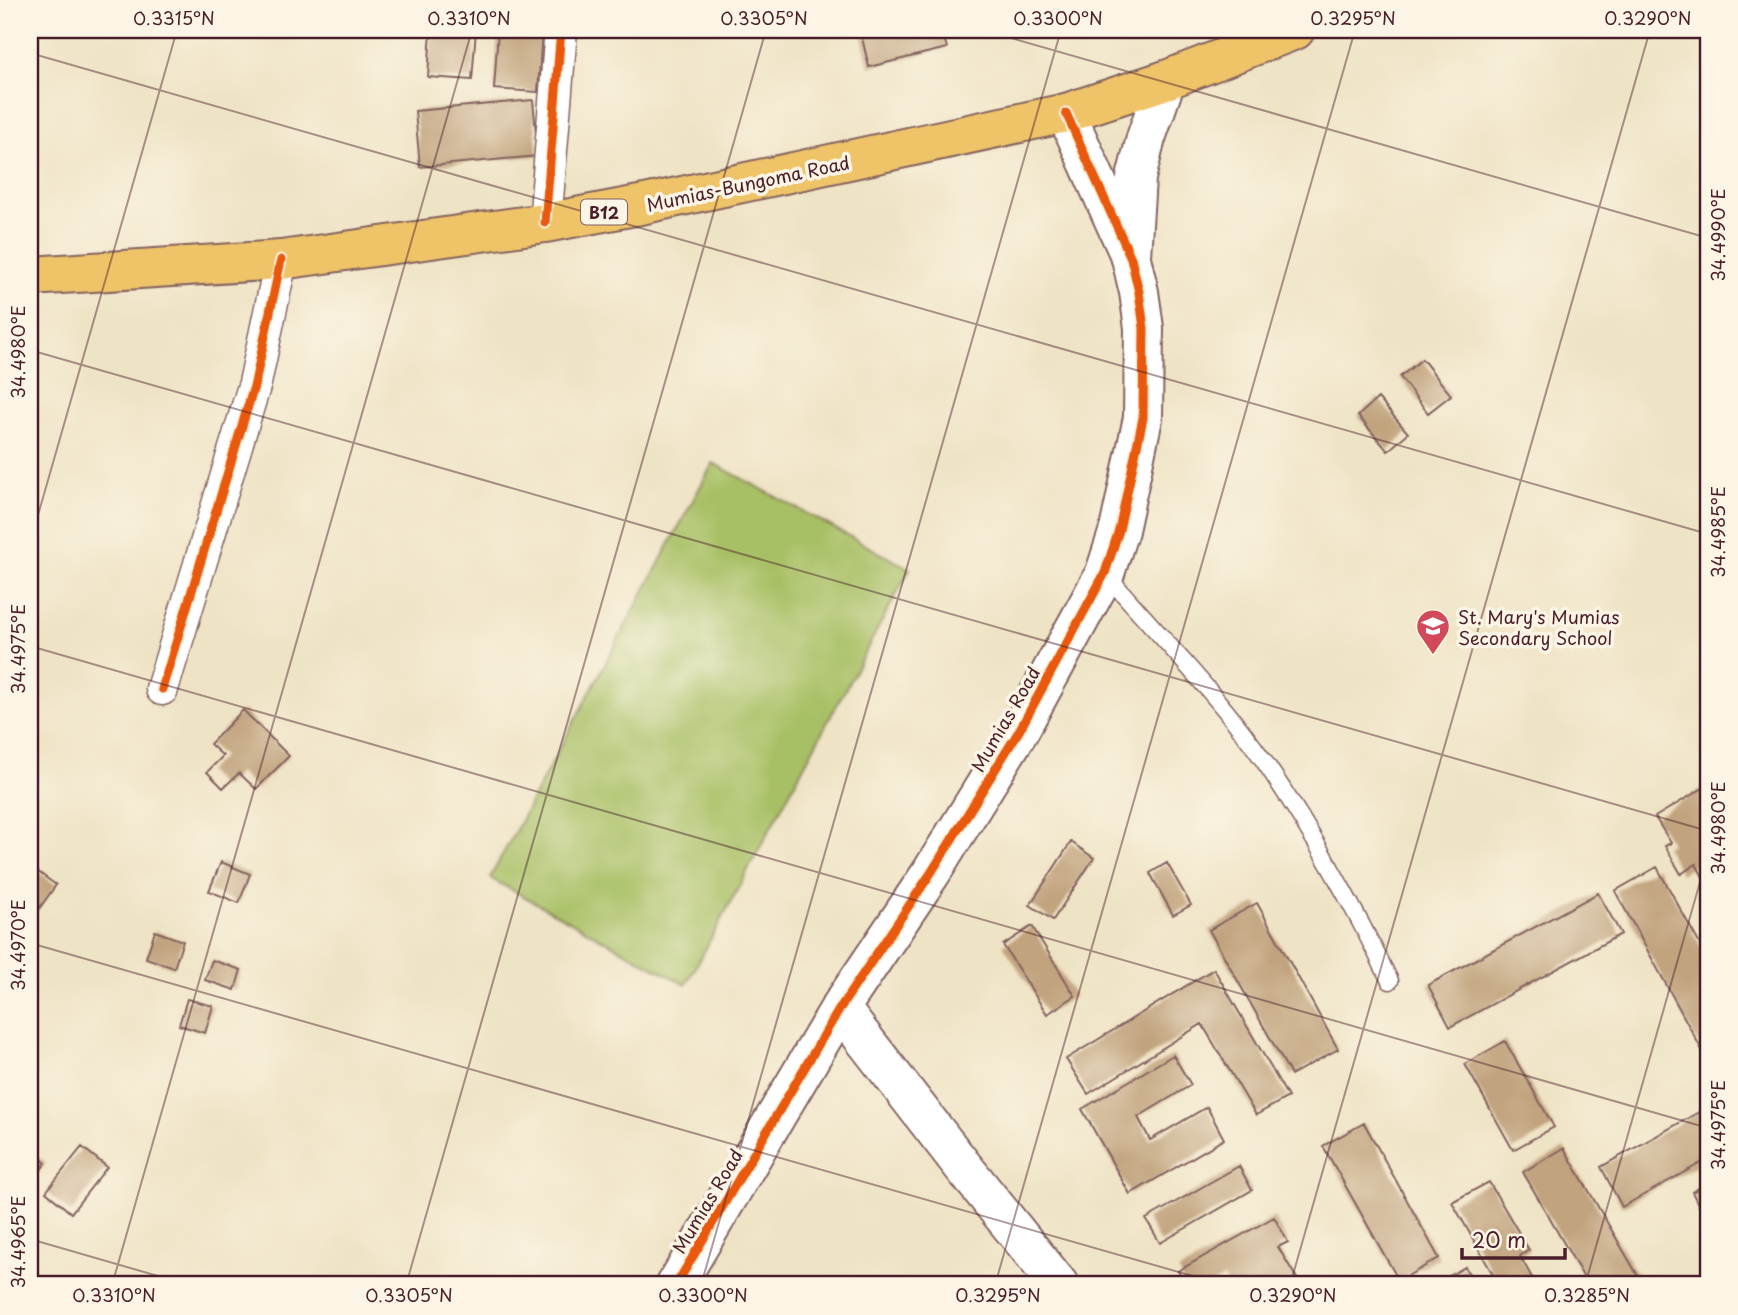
<svg xmlns="http://www.w3.org/2000/svg" width="1738" height="1315" font-family="'Playpen Sans',sans-serif">
<style>
.green{fill:#a8c065;stroke:#797048;stroke-width:2}
.building{fill:#c1a37d}
.lines{fill:none;stroke-linecap:round;stroke-linejoin:round}
.service-casing{stroke:#846461;stroke-width:19}
.minor-casing{stroke:#846461;stroke-width:35}
.tertiary-casing{stroke:#846461;stroke-width:42}
.trunk-casing{stroke:#846461;stroke-width:42}
.service{stroke:#fff;stroke-width:16}
.minor{stroke:#fff;stroke-width:32}
.tertiary{stroke:#fff;stroke-width:38}
.trunk{stroke:#efc469;stroke-width:38}
.cycleway-casing{stroke:#fcf5e5;stroke-width:13}
.cycleway{stroke:#e8590c;stroke-width:9}
.ticks{fill:none;stroke:#4a1f2b;stroke-width:2;stroke-opacity:0.45}
.labels{text-anchor:middle;dominant-baseline:central;stroke-width:7;stroke-linejoin:round;paint-order:stroke}
.shield{fill:#fcf5e5;stroke:#7f5f63;stroke-width:2}
.shield-label{font-size:16px;font-weight:bold;fill:#4a1f2b}
.street-label{font-size:18px;fill:#4a1f2b;stroke:#fcf5e5}
.poi-label{font-size:18px;fill:#4a1f2b;stroke:#fcf5e5;text-anchor:start}
.neatline{fill:none;stroke:#4a1f2b;stroke-width:2.5}
.ticks-label{font-size:18px;text-anchor:middle;fill:#4a1f2b}
</style>
<rect width="100%" height="100%" fill="#fcf5e5"/>
<filter id="ink" filterUnits="userSpaceOnUse"><feTurbulence type="fractalNoise" baseFrequency=".0143" numOctaves="2"/><feDisplacementMap in="SourceGraphic" scale="14" xChannelSelector="R" yChannelSelector="G"/><feConvolveMatrix kernelMatrix="1 2 1 2 8 2 1 2 1" color-interpolation-filters="sRGB"/></filter>
<filter id="wash" filterUnits="userSpaceOnUse"><feTurbulence type="fractalNoise" baseFrequency=".00686" numOctaves="4" result="noise"/><feDisplacementMap in="SourceGraphic" scale="28" xChannelSelector="R" yChannelSelector="G"/><feGaussianBlur stdDeviation="1.57" result="paint"/><feColorMatrix in="noise" values="0 0 0 0 0 0 0 0 0 0 0 0 0 0 0 0 0 1.4 0 .05"/><feComposite in="paint" operator="in"/></filter>
<g filter="url(#wash)">
<rect width="100%" height="100%" fill="#efe3c5"/>
<!-- green -->
<path class="green" d="M713 463 910 569 686 985 490 878Z"/>
<g id="blocks">
<!-- building -->
<path class="building" d="M431 30H476L472 80 428 77Z
M498 30H542L538 92 494 89Z
M860 30H942L947 48 869 67Z
M533 100 538 156 420 167 415 111Z
M1422 359 1451 395 1428 413 1400 377Z
M1378 398 1408 433 1388 451 1358 416Z
M243 710 289 756 256 789 239 773 223 788 207 772 223 756 210 744Z
M1708 785V886L1696 864 1681 874 1665 846 1671 843 1655 817Z
M1071 842 1094 858 1053 920 1030 905Z
M221 862 250 874 239 903 209 891Z
M1167 863 1191 905 1173 915 1150 873Z
M30 866 56 885 36 913 30 908Z
M1657 867 1708 959V1061L1615 891Z
M1598 893 1621 934 1450 1027 1428 985Z
M1257 903 1338 1049 1291 1075 1209 930Z
M1032 926 1075 996 1047 1014 1003 945Z
M155 931 183 941 174 968 146 958Z
M212 960 241 970 235 990 205 980Z
M1214 969 1288 1097 1256 1115 1202 1024 1088 1094 1066 1059Z
M187 999 213 1006 205 1033 179 1025Z
M1505 1041 1554 1127 1513 1150 1465 1064Z
M1173 1055 1191 1085 1138 1117 1150 1140 1207 1107 1224 1139 1130 1194 1082 1109Z
M1708 1107V1159L1622 1207 1601 1167Z
M1364 1123 1439 1258 1399 1281 1323 1146Z
M82 1147 107 1167 71 1213 46 1192Z
M1564 1148 1641 1281 1634 1285H1588L1523 1172Z
M30 1150 46 1163 30 1184Z
M1239 1166 1252 1190 1160 1243 1146 1219Z
M1489 1182 1529 1250 1520 1256 1536 1285H1499L1452 1202Z
M1708 1183V1224L1692 1192Z
M1274 1217 1288 1242 1278 1247 1299 1282 1294 1285H1228L1224 1278 1211 1285H1185L1178 1271Z
M1465 1267 1475 1285H1434Z"/>
</g>
</g>
<g filter="url(#ink)">
<use href="#blocks" fill-opacity="0" stroke="#846461" stroke-width="2"/>
<g class="lines">
<!-- service casing -->
<g class="service-casing">
<path id="service" d="M1105 573C1159 636 1219 696 1266 764 1313 833 1354 907 1390 981"/>
</g>
<!-- minor casing -->
<g class="minor-casing">
<path id="minor" d="M545 223 561 30
M162 689 255 383 281 260"/>
</g>
<!-- tertiary casing -->
<g class="tertiary-casing">
<path id="tertiary" d="M1131 256 1136 178 1146 138 1166 80
M840 1008 961 1164 1059 1285
M676 1285 840 1008 931 873 1019 731 1105 573 1119 530 1143 418 1144 328 1139 292 1131 258 1066 113"/>
</g>
<!-- trunk casing -->
<g class="trunk-casing">
<path id="trunk" d="M30 276 281 260 545 223 645 204 1066 113 1166 80 1295 30"/>
</g>
<!-- service -->
<use href="#service" class="service"/>
<!-- minor -->
<use href="#minor" class="minor"/>
<!-- tertiary -->
<use href="#tertiary" class="tertiary"/>
<!-- trunk -->
<use href="#trunk" class="trunk"/>
<!-- cycleway casing -->
<g class="cycleway-casing">
<path id="cycleway" d="M545 223 561 30
M162 689 255 383 281 260
M676 1285 840 1008 931 873 1019 731 1105 573 1119 530 1143 418 1144 328 1139 292 1131 258 1066 113"/>
</g>
<!-- cycleway -->
<use href="#cycleway" class="cycleway"/>
</g>
</g>
<!-- ticks -->
<path class="ticks" d="M983 30 1708 238M30 53 1708 534M30 350 1708 831M30 543 177 30M30 646 1708 1128M30 943 1224 1285M30 1239 189 1285M112 1285 472 30M406 1285 766 30M701 1285 1061 30M995 1285 1355 30M1290 1285 1650 30M1585 1285 1708 854"/>
<!-- icons -->
<defs>
<g id="school-pin" transform="scale(1.75)"><path d="M0 17L-7.5 6A9.5 9.5 0 1 1 7.5 6Z" fill="#d1495b" stroke="#fcf5e5"/><path d="M0-5L7-2L0 1L-7-2ZM-4 1L0 2.5L4 1V4Q0 6-4 4Z" fill="#fff"/></g>
</defs>
<g fill-rule="evenodd">
<use href="#school-pin" x="1433" y="626"/>
</g>
<g class="labels">
<!-- shield labels -->
<rect class="shield" x="581" y="199.5" width="46" height="25" rx="5"/>
<g class="shield-label">
<text x="604" y="212">B12</text>
</g>
<!-- street labels -->
<g class="street-label">
<text transform="translate(748 183) rotate(-12)">Mumias-Bungoma Road</text>
<text transform="translate(1005 719) rotate(-60)">Mumias Road</text>
<text transform="translate(707 1201) rotate(-59)">Mumias Road</text>
</g>
<!-- poi labels -->
<g class="poi-label">
<text x="1458" y="616">St. Mary's Mumias<tspan x="1458" dy="21">Secondary School</tspan></text>
</g>
</g>
<!-- margin -->
<rect width="1738" height="1315" fill="none" stroke="#fcf5e5" stroke-width="77"/>
<!-- scale -->
<path d="M1462 1248v10h103v-10" fill="none" stroke="#4a1f2b" stroke-width="3.5"/>
<text x="1472" y="1248" font-size="21" fill="#4a1f2b" stroke="#fcf5e5" stroke-width="5" paint-order="stroke">20 m</text>
<rect x="38" y="38" width="1662" height="1238" class="neatline"/>
<g class="ticks-label">
<text x="174" y="25">0.3315°N</text>
<text x="469" y="25">0.3310°N</text>
<text x="764" y="25">0.3305°N</text>
<text x="1058" y="25">0.3300°N</text>
<text x="1353" y="25">0.3295°N</text>
<text x="1648" y="25">0.3290°N</text>
<text transform="translate(1719 235) rotate(-90)" y="6">34.4990°E</text>
<text transform="translate(19 352) rotate(-90)" y="6">34.4980°E</text>
<text transform="translate(1719 532) rotate(-90)" y="6">34.4985°E</text>
<text transform="translate(19 649) rotate(-90)" y="6">34.4975°E</text>
<text transform="translate(1719 828) rotate(-90)" y="6">34.4980°E</text>
<text transform="translate(19 945) rotate(-90)" y="6">34.4970°E</text>
<text transform="translate(1719 1125) rotate(-90)" y="6">34.4975°E</text>
<text transform="translate(19 1242) rotate(-90)" y="6">34.4965°E</text>
<text x="114" y="1302">0.3310°N</text>
<text x="409" y="1302">0.3305°N</text>
<text x="703" y="1302">0.3300°N</text>
<text x="998" y="1302">0.3295°N</text>
<text x="1293" y="1302">0.3290°N</text>
<text x="1587" y="1302">0.3285°N</text>
</g>
</svg>
